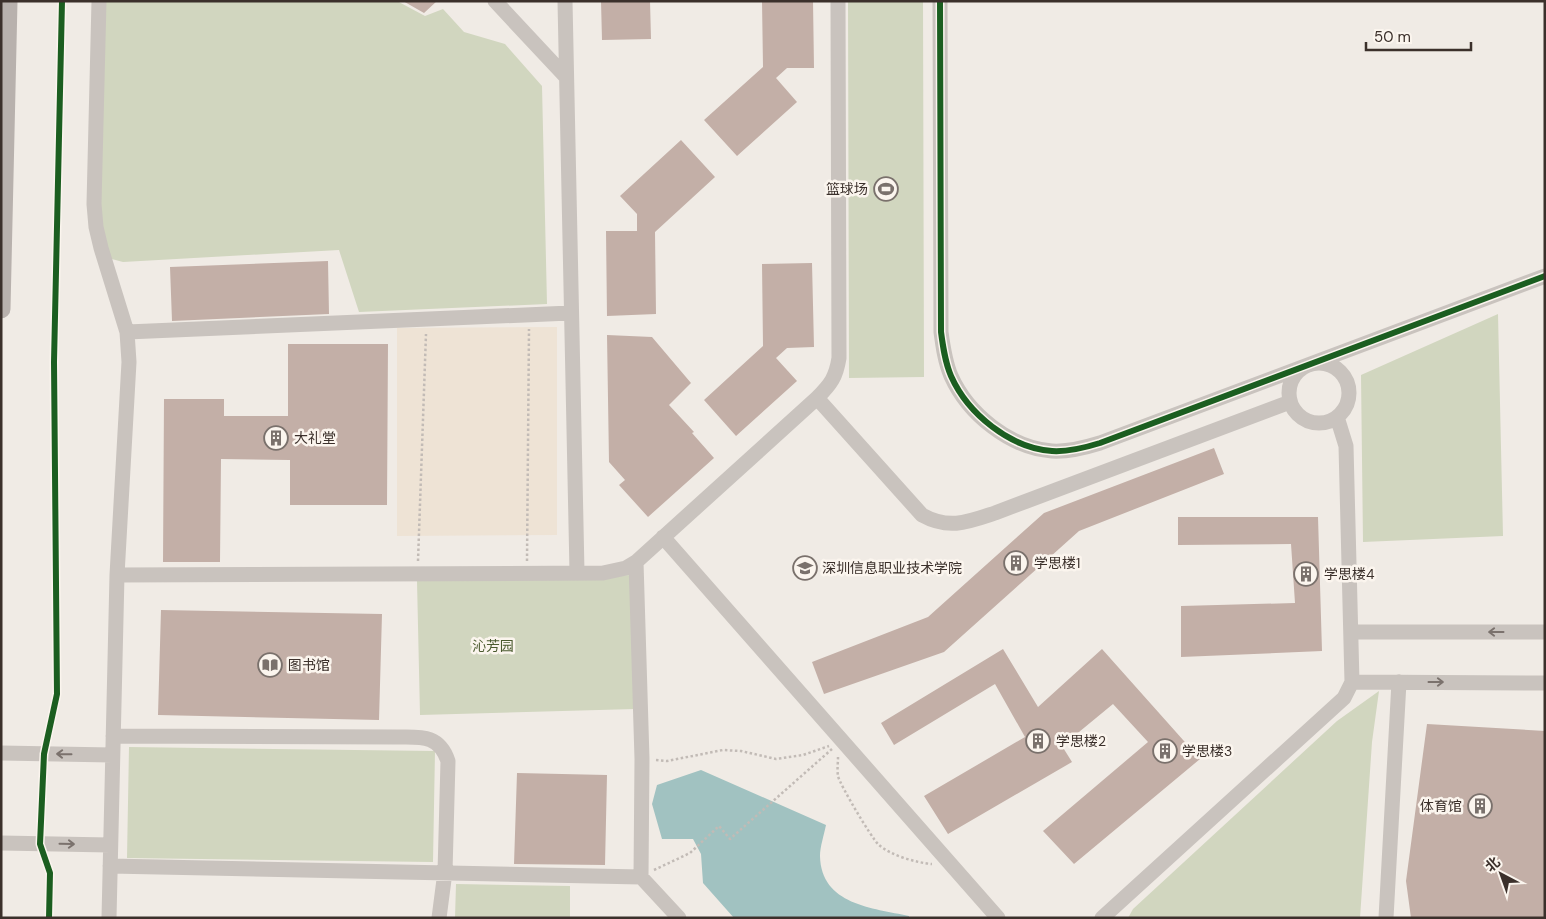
<svg xmlns="http://www.w3.org/2000/svg" width="1546" height="919" font-family="'DM Sans','Noto Sans SC',sans-serif">
<style>
.green{fill:#d1d6bf}
.plaza{fill:#eee3d5}
.water{fill:#a1c2c1}
.building{fill:#c3afa7}
.lines{fill:none;stroke-linecap:round;stroke-linejoin:round}
.path{stroke:#c2bbb6;stroke-width:2.5;stroke-dasharray:2.5 2.5;stroke-linecap:butt}
.minor{stroke:#c9c3be;stroke-width:15}
.major{stroke:#b8b1ad;stroke-width:19}
.cycleway-casing{stroke:#fbf5ee;stroke-width:9}
.cycleway{stroke:#1b5e20;stroke-width:6}
.oneway{stroke:#7b726d}
.labels{text-anchor:middle;dominant-baseline:central;stroke-width:5;stroke-linejoin:round;paint-order:stroke}
.poi-label{font-size:14px;fill:#3b302b;stroke:#fbf5ee;text-anchor:start}
.park-label{font-size:14px;fill:#4a5a2e;stroke:#fbf5ee}
</style>
<rect width="100%" height="100%" fill="#f0ebe5"/>
<!-- green -->
<path class="green" d="M103 1H397L425 16 443 9 464 32 505 44 542 86 547 304 359 312 339 250 123 262 108 258 103 244 98 149Z
M848 1H923L924 377 849 378Z
M1498 314 1503 536 1363 542 1361 375Z
M632 575 635 709 420 715 417 581Z
M1379 691 1372 742 1360 918H1128L1133 909 1337 721Z
M129 747 435 751 433 862 127 858Z
M456 884 570 886V918H455Z"/>
<!-- plaza -->
<path class="plaza" d="M557 327V535L397 536V328Z"/>
<!-- water -->
<path class="water" d="M701 770 826 825C824 835 820 847 820 856 821 905 873 908 909 916V918H734L703 883 701 854 693 839H662L652 804 657 785Z"/>
<!-- building -->
<path class="building" d="M403 1H437L424 13Z
M601 1H650L651 39 602 40Z
M762 1H813L814 68H787L776 78 797 102 737 156 704 120 763 67Z
M681 140 715 177 655 232 656 314 607 316 606 231H637V214L620 196Z
M328 261 329 314 172 321 170 267Z
M812 263 814 347 787 348 776 358 797 381 736 436 704 400 763 346 762 264Z
M607 335 652 337 691 383 669 405 694 432 692 433 714 458 648 517 619 485 625 480 609 462Z
M288 344H388L387 505H290V460L221 459 220 562H163L164 399H224V416H288Z
M1214 448 1224 474 1079 531 944 652 824 694 812 662 928 617 1044 513Z
M1178 517H1318L1322 651 1181 657V606L1295 603 1291 544 1178 545Z
M161 610 382 614 379 720 158 715Z
M1003 649 1038 707 1102 649 1200 759 1074 864 1043 831 1148 742 1113 704 1062 746 1072 762 948 834 924 796 1025 737 995 684 894 745 881 723Z
M1427 724 1545 731V918H1411L1406 881Z
M517 773 607 775 605 865 514 864Z"/>
<g class="lines">
<!-- path -->
<path class="path" d="M418 561 426 334
M527 561 529 329
M838 757C838 763 837 770 838 776 840 785 871 837 878 844 889 855 917 863 932 864
M656 760 667 761 723 750 741 751 776 759 803 755 829 746
M654 870 690 853 719 826 730 839 832 749"/>
<!-- minor -->
<path class="minor" d="M99 1 94 204 96 227 101 248 127 332 129 362 117 575 109 918
M495 1 566 77
M565 1 577 572
M940 1 941 332C943 347 945 362 951 376 968 414 1010 448 1052 451 1068 452 1084 448 1100 443L1545 276
M127 332 570 313
M1289 393a30 30 0 1 1 60 0a30 30 0 1 1-60 0Z
M817 398 922 515C949 530 968 522 995 513L1290 402
M663 537 998 918
M636 562 642 759 641 877 679 918
M117 575 603 573 626 568 636 562 817 398C831 384 836 377 839 358L838 1
M1351 632H1545
M1352 682 1545 683
M113 736 397 737C420 737 439 734 448 761L445 872 439 918
M1 753 112 755
M1 843 110 845
M110 866 641 877
M1102 918 1344 698 1352 682 1346 446 1337 417
M1386 918 1399 682"/>
<!-- major -->
<path class="major" d="M1 309 8 1"/>
<!-- cycleway casing -->
<g class="cycleway-casing">
<path id="cycleway" d="M940 1 941 332C943 347 945 362 951 376 968 414 1010 448 1052 451 1068 452 1084 448 1100 443L1545 276
M49 918 50 873 40 844 44 754 57 694 54 362 62 1"/>
</g>
<!-- cycleway -->
<use href="#cycleway" class="cycleway"/>
</g>
<!-- one-way arrows -->
<defs><path id="oneway-shaft" d="M-6 0H5M1.5-3L5.5 0L1.5 3" fill="none" stroke-width="1.6" stroke-linecap="round" stroke-linejoin="round" transform="scale(1.25)"/></defs>
<g class="oneway">
<use href="#oneway-shaft" transform="translate(1496 632) rotate(-180)"/>
<use href="#oneway-shaft" transform="translate(1436 682)"/>
<use href="#oneway-shaft" transform="translate(64 754) rotate(-179)"/>
<use href="#oneway-shaft" transform="translate(67 844) rotate(1)"/>
</g>
<!-- icons -->
<defs>
<g id="stadium-ring" transform="scale(1.25)"><circle r="9.5" fill="#fbf5ee" stroke="#7a716c" stroke-width="1.5"/><path d="M0-5a6.5 5 0 1 0 0 10a6.5 5 0 1 0 0-10ZM-3.5-1.8h7v3.6h-7Z" fill="#7a716c"/></g>
<g id="building-ring" transform="scale(1.25)"><circle r="9.5" fill="#fbf5ee" stroke="#7a716c" stroke-width="1.5"/><path d="M-4-6H4V6H1V3H-1V6H-4ZM-2.5-4.3h1.7v1.8h-1.7ZM.8-4.3h1.7v1.8H.8ZM-2.5-1h1.7V.8h-1.7ZM.8-1h1.7V.8H.8Z" fill="#7a716c"/></g>
<g id="university-ring" transform="scale(1.25)"><circle r="9.5" fill="#fbf5ee" stroke="#7a716c" stroke-width="1.5"/><path d="M0-5L7-2L0 1L-7-2ZM-4 1L0 2.5L4 1V4Q0 6-4 4Z" fill="#7a716c"/></g>
<g id="library-ring" transform="scale(1.25)"><circle r="9.5" fill="#fbf5ee" stroke="#7a716c" stroke-width="1.5"/><path d="M-6-4Q-3-5.5-.7-3.5V5Q-3 3-6 4ZM6-4Q3-5.5 .7-3.5V5Q3 3 6 4Z" fill="#7a716c"/></g>
</defs>
<g fill-rule="evenodd">
<use href="#stadium-ring" x="886" y="189"/>
<use href="#building-ring" x="276" y="438"/>
<use href="#building-ring" x="1016" y="563"/>
<use href="#university-ring" x="805" y="568"/>
<use href="#building-ring" x="1306" y="574"/>
<use href="#library-ring" x="270" y="665"/>
<use href="#building-ring" x="1038" y="741"/>
<use href="#building-ring" x="1165" y="751"/>
<use href="#building-ring" x="1480" y="806"/>
</g>
<g class="labels">
<!-- poi labels -->
<g class="poi-label">
<text x="868" y="189" text-anchor="end">篮球场</text>
<text x="294" y="438">大礼堂</text>
<text x="1034" y="563">学思楼1</text>
<text x="822" y="568">深圳信息职业技术学院</text>
<text x="1324" y="574">学思楼4</text>
<text x="288" y="665">图书馆</text>
<text x="1056" y="741">学思楼2</text>
<text x="1182" y="751">学思楼3</text>
<text x="1462" y="806" text-anchor="end">体育馆</text>
</g>
<!-- park labels -->
<g class="park-label">
<text x="493" y="646">沁芳园</text>
</g>
</g>
<!-- border -->
<rect width="1546" height="919" fill="none" stroke="#3b302b" stroke-width="5"/>
<!-- north arrow -->
<g transform="translate(1501 874) rotate(319)" stroke="#fbf5ee" stroke-width="4" paint-order="stroke">
<path d="M0-4L9 19L0 12L-9 19Z" fill="#3b302b"/>
<text y="-8" font-size="14" font-weight="bold" text-anchor="middle" fill="#3b302b">北</text>
</g>
<!-- scale -->
<path d="M1366 42v8h105v-8" fill="none" stroke="#3b302b" stroke-width="2.5"/>
<text x="1374" y="42" font-size="15" fill="#3b302b" stroke="#fbf5ee" stroke-width="4" paint-order="stroke">50 m</text>
</svg>
